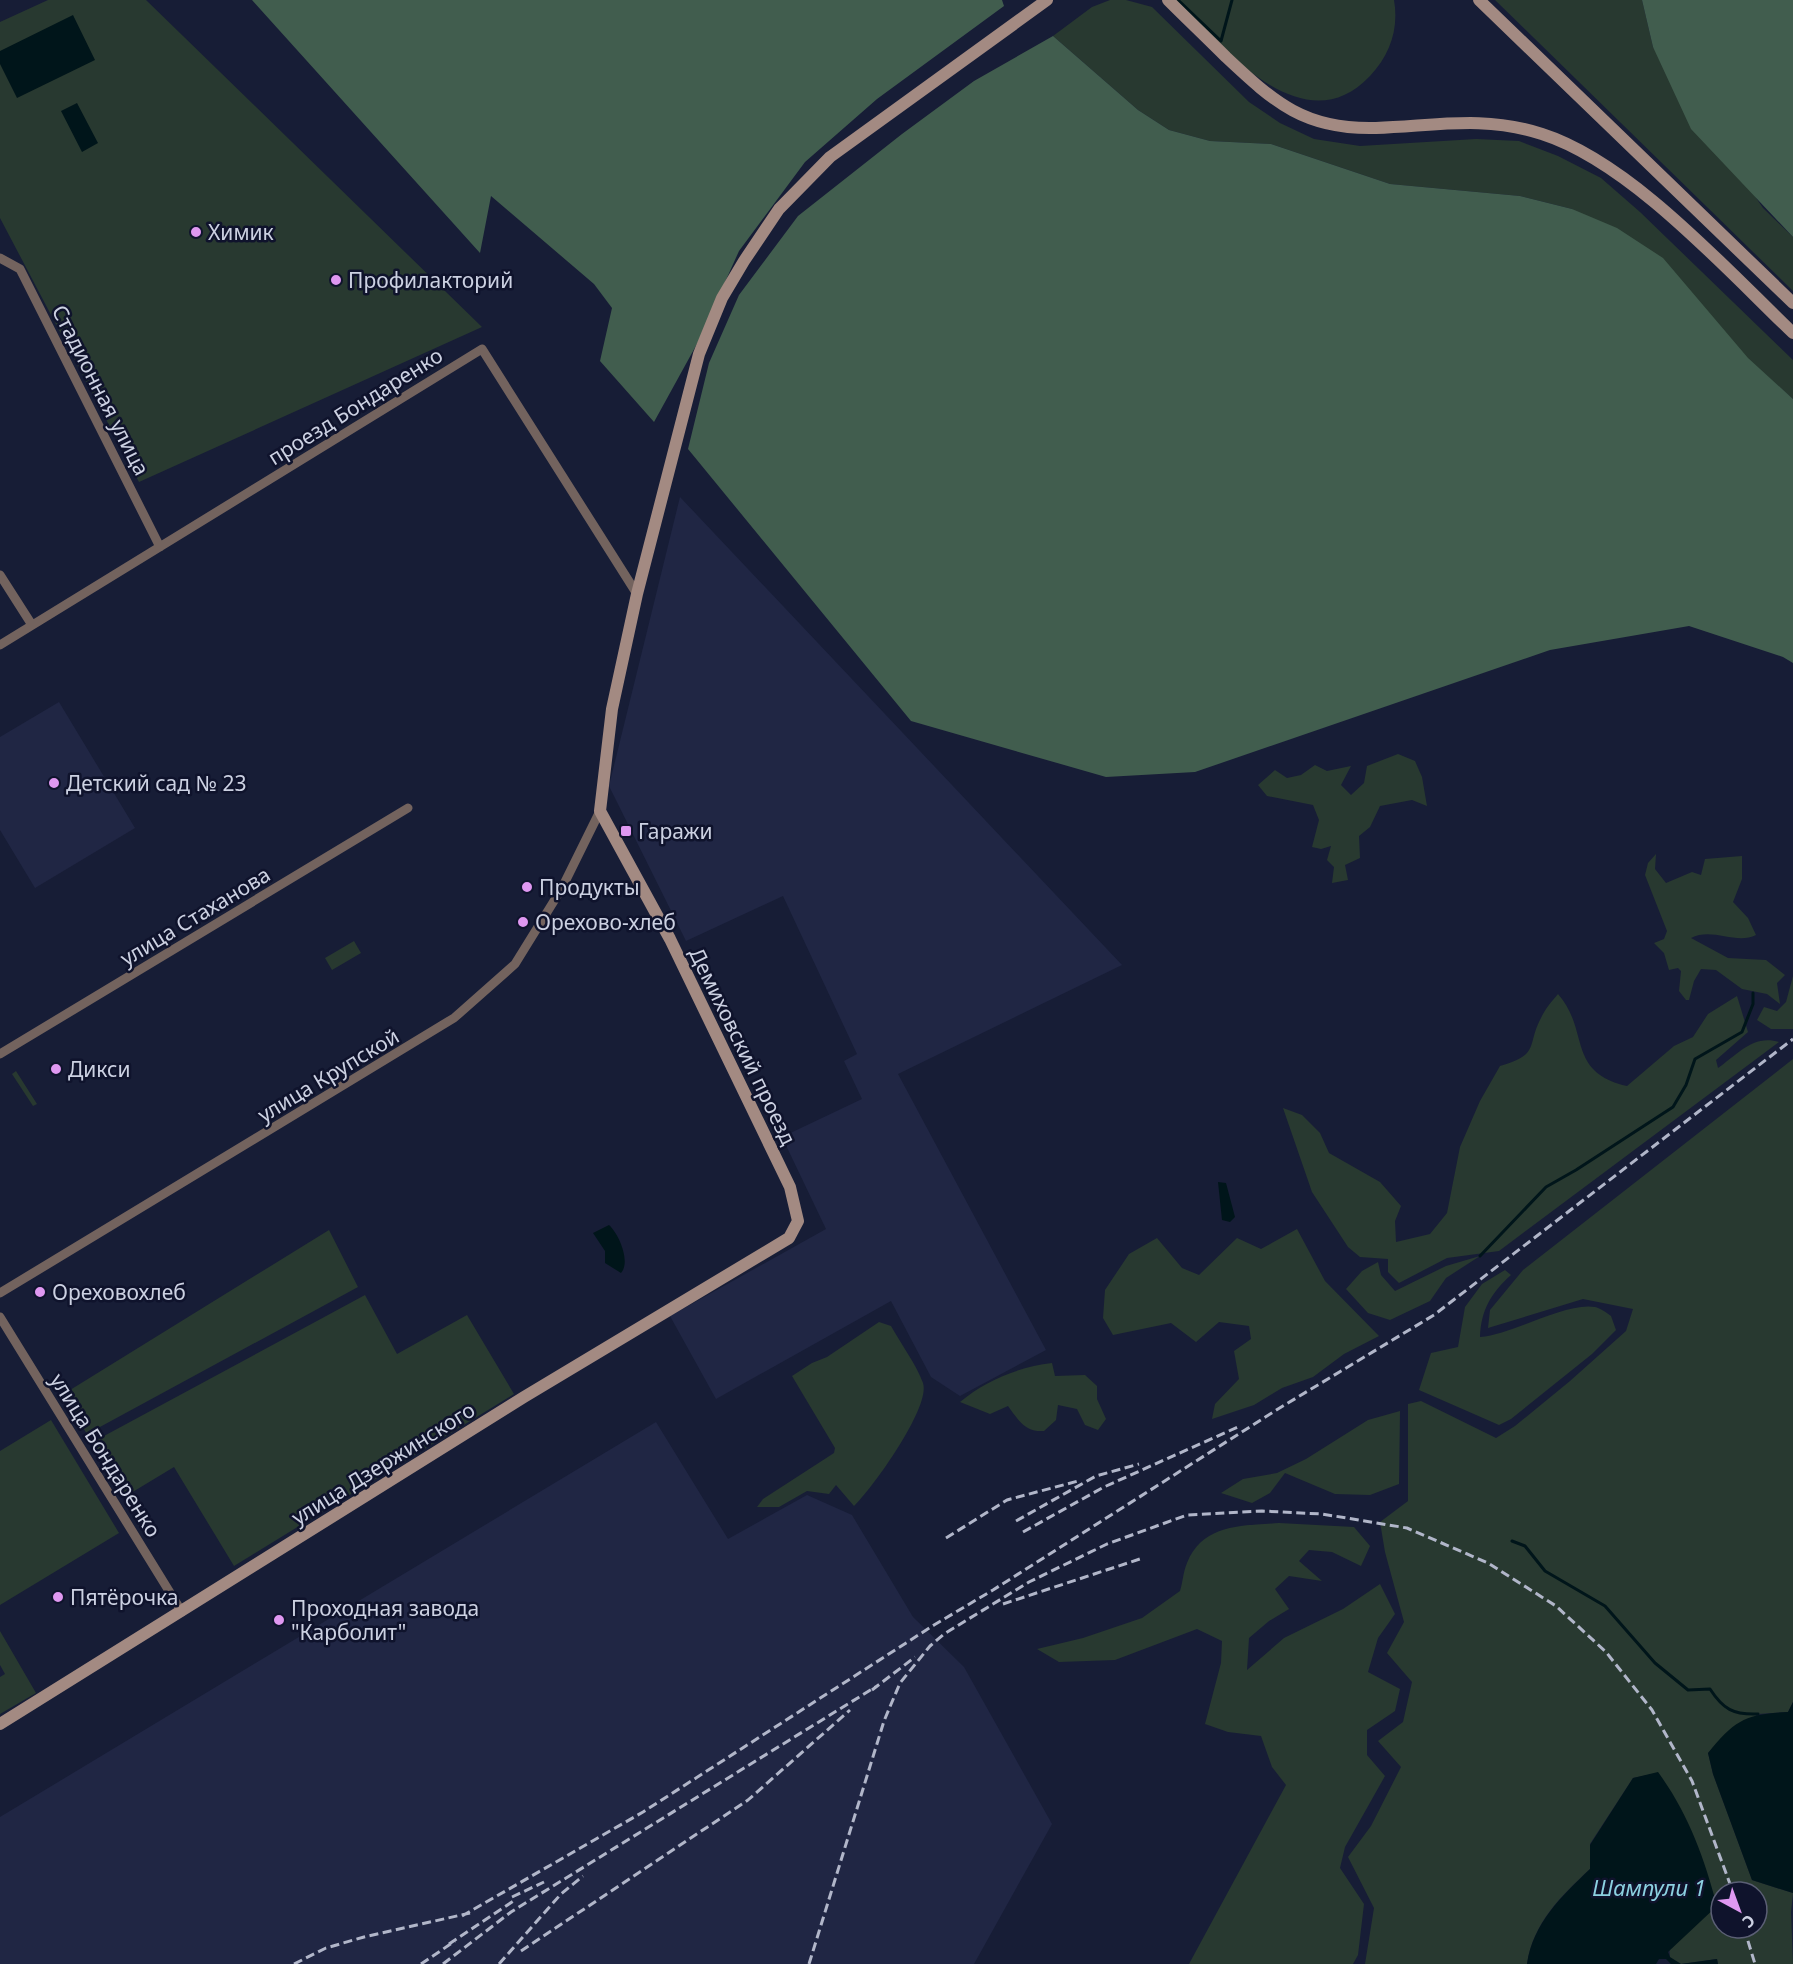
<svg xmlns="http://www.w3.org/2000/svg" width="1793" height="1964" font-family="'Noto Sans',sans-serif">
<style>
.built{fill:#202644}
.green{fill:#283930;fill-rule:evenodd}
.forest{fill:#415d4e}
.water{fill:#00151a}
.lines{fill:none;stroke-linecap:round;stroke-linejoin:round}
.stream{stroke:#00151a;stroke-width:3}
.minor{stroke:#73635e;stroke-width:9}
.secondary{stroke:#a38a82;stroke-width:12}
.rail{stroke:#b1b6c9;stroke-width:3;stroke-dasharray:9 4.5;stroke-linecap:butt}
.poi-dot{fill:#df98f1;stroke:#0f132c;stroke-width:2}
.labels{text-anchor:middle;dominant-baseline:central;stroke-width:5;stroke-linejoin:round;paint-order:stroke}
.poi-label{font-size:21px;fill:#ccd1e2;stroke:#0f132c;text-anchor:start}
.street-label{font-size:21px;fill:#ccd1e2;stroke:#0f132c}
.water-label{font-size:22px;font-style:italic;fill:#8cd1e1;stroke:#0f132c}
</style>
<rect width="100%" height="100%" fill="#171d36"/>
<!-- built -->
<path class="built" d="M680 497 1122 965 898 1074 1046 1350 960 1396 931 1377 891 1301 716 1399 670 1316 826 1229 782 1137 862 1099 844 1061 857 1054 783 896 686 941 609 786Z
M59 702 135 828 35 888 0 830V737Z
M656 1422 728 1539 807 1495 852 1515 913 1617 964 1667 1052 1824 974 1964H0V1817Z"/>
<!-- green -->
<path class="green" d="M48 0H146L482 327 139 482 0 218V22Z
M1110 0H1126L1152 7 1249 102 1280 123 1314 139 1360 146 1476 139 1519 141 1558 156 1601 178 1640 212 1793 360V399L1572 209 1520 196 1390 184 1271 144 1210 141 1169 130 1138 110 1053 36 1092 7Z
M1174 0H1394C1399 29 1390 55 1370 76 1303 147 1222 46 1174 0Z
M1495 0H1642L1653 47 1763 208 1793 237V291Z
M1398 754 1415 761 1422 777 1427 806 1412 800 1380 806 1370 827 1359 836 1360 858 1345 865 1348 880 1332 883 1334 867 1327 860 1331 846 1321 849 1312 847 1319 820 1313 805 1267 796 1258 785 1275 770 1287 778 1301 775 1315 765 1327 771 1351 766 1341 785 1351 795 1364 783 1367 766Z
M1656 854 1655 869 1666 883 1692 872 1701 875 1705 859 1742 856V879L1733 902 1748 918 1756 935C1736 945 1712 927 1691 938L1728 958 1766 960 1785 975 1777 983 1780 1004 1767 994 1742 989 1716 970 1701 969 1694 981 1689 1000H1686L1679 991 1681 971 1678 968 1669 970 1664 953 1654 943 1664 939 1667 931 1645 875 1648 863Z
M354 941 361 953 332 970 325 958Z
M1793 976V1029H1771L1757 1020 1764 1007 1777 1011 1786 1002Z
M1558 994C1590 1030 1566 1072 1627 1086L1674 1046 1693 1037 1708 1014 1737 996 1748 1032 1716 1060 1718 1068C1737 1055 1753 1034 1779 1042L1499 1251 1447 1258 1399 1283 1388 1272V1259L1360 1257 1348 1247 1312 1192 1283 1108 1302 1115 1320 1133 1329 1153 1380 1182 1401 1206 1395 1221 1396 1242 1430 1234 1447 1213 1460 1147 1480 1101 1500 1066C1541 1054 1526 1046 1541 1018 1545 1009 1552 1001 1558 994Z
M1793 1059V1702L1788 1712 1758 1714 1708 1753 1713 1774 1752 1880 1793 1893 1791 1912 1793 1964H1718L1717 1959 1681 1964 1670 1958 1658 1773 1633 1778 1590 1844V1869C1561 1896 1533 1923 1527 1964H1365L1374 1908 1348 1857 1371 1826 1401 1767 1378 1741 1403 1722 1412 1682 1387 1653 1404 1622 1385 1552 1380 1522 1408 1501V1404L1421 1401 1496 1438 1515 1426 1570 1381 1626 1331 1633 1309 1583 1299 1488 1328 1490 1310 1523 1270ZM1721 1892H1757V1928H1721Z
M16 1071 37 1104 33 1106 12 1074Z
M1297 1229 1325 1281 1379 1336 1344 1354 1313 1377 1282 1388 1254 1405 1212 1419 1215 1404 1239 1379 1234 1351 1251 1339 1249 1326 1219 1322 1196 1342 1171 1323 1113 1335 1103 1318 1105 1290 1129 1254 1157 1238 1182 1268 1199 1275 1237 1238 1261 1249Z
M329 1230 358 1287 87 1434 62 1395Z
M1480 1256 1446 1278 1430 1301 1390 1320 1368 1313 1346 1289 1362 1271 1378 1262 1381 1275 1395 1291 1446 1266Z
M1505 1270 1511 1275C1491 1293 1481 1310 1480 1337 1514 1334 1565 1302 1595 1307 1600 1308 1607 1313 1611 1316L1616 1330 1592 1354 1511 1419 1499 1425 1419 1390 1431 1353 1458 1347 1465 1307 1482 1284Z
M365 1295 397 1354 467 1315 514 1394 234 1566 174 1467 126 1496 91 1443Z
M879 1322 891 1326C901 1344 916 1364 923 1383 931 1407 872 1489 854 1506L836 1485 829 1494 807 1491 779 1507H757L763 1499 834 1453 835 1448 792 1376 812 1363 827 1357Z
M1052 1363 1055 1376 1085 1375 1097 1386V1399L1106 1419 1098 1430 1085 1425 1077 1409 1058 1405 1056 1420 1044 1431C1025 1432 1019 1421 1008 1406L990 1414 960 1402C986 1380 1019 1367 1052 1363Z
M1400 1411 1399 1484 1370 1495 1335 1494 1285 1473 1270 1493 1252 1503 1221 1493 1243 1479 1277 1473 1306 1459 1368 1420Z
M51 1420 119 1533 0 1605V1451Z
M1279 1523 1354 1527 1370 1546 1361 1566 1332 1552 1309 1550 1299 1561 1322 1581 1289 1576 1275 1589 1289 1609 1269 1621 1249 1638 1247 1670 1284 1638 1343 1609 1380 1584 1395 1614 1378 1638 1368 1672 1400 1689 1395 1711 1367 1730V1755L1385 1776 1345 1847 1340 1868 1364 1904 1358 1955 1353 1964H1189L1286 1785 1272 1767 1261 1736 1228 1732 1205 1724 1221 1663 1222 1641 1197 1629 1115 1660 1059 1662 1037 1649 1083 1638 1142 1618 1180 1591C1183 1582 1183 1572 1187 1563 1203 1523 1243 1526 1279 1523Z
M0 1631 36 1693 0 1714V1677L5 1674 0 1665Z"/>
<!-- forest -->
<path class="forest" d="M252 0H1002L1004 6 877 99 805 162 739 251 698 342 654 422 600 361 612 308 594 284 491 196 480 253Z
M1642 0H1793V237L1691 129 1653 47Z
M1053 36 1138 110 1169 130 1210 141 1271 144 1390 184 1520 196 1572 209 1617 228 1663 258 1748 358 1793 399V663L1783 657 1689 626 1550 650 1195 772 1106 777 911 721 688 449 709 363 739 295 798 216 902 134 974 81Z"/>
<!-- water -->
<path class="water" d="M73 15 95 60 17 98 0 64V51Z
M77 103 98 143 82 152 61 111Z
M1218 1182 1226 1183 1235 1217 1230 1222 1222 1220Z
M609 1225C619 1234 631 1262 621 1273L605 1263V1251L593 1233Z
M1793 1702V1893L1752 1880 1713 1774 1708 1753C1735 1720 1745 1714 1788 1712Z
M1658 1772C1688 1813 1704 1857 1717 1906L1668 1952 1670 1957 1681 1964 1717 1959 1718 1964H1671L1666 1959H1659L1656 1964H1527C1533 1923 1562 1896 1590 1869V1845L1633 1778Z"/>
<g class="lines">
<!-- stream -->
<path class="stream" d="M1178 0 1221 41 1232 0
M1480 1256 1546 1187 1576 1170 1673 1107 1686 1085 1695 1059 1742 1032 1753 1004V993
M1512 1541 1525 1546 1545 1571 1605 1606 1655 1663 1688 1690 1710 1689C1723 1709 1733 1715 1758 1714"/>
<!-- minor -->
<path class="minor" d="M0 258 20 269 160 547
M0 575 32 625
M0 645 482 349 637 594
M0 1054 408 808
M0 1293 454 1018 515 964 562 888 600 811
M0 1317 182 1612"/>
<!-- secondary -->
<path class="secondary" d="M1168 0C1187 19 1207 38 1226 57 1275 103 1305 130 1376 128 1435 126 1484 115 1542 134 1630 162 1726 269 1793 333
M1479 0 1793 303
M0 1724 524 1397 789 1238 798 1221 790 1187 670 939 600 811 612 709 637 594 699 354 722 298 744 261 779 209 830 157 1047 0"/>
<!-- rail -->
<path class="rail" d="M1016 1521 1096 1476 1139 1464
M1023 1532 1104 1487 1240 1426
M946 1538 1007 1500 1078 1481
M1003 1604 1143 1558
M872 1690 915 1657
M512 1897 544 1882
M462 1916 643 1812 934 1625 993 1590 1278 1409 1434 1315 1793 1039
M1744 1928 1755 1964
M449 1944 515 1900
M521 1951 748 1800 850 1710
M294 1964 326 1948 364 1937 470 1913
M421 1964 455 1941
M443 1964 511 1912 877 1686
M499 1964 561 1894 583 1876
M809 1964 884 1721 900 1683 930 1646 944 1634 1029 1582 1107 1544 1187 1515 1262 1511 1322 1514 1407 1528 1488 1563 1556 1606 1606 1652 1652 1710 1692 1781 1733 1892"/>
</g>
<!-- markers -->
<g class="poi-dot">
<circle cx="196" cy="232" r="6"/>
<circle cx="336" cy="280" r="6"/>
<circle cx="54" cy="783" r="6"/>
<rect x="620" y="825" width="12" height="12" rx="3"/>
<circle cx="527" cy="887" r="6"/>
<circle cx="523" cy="922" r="6"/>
<circle cx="56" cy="1069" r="6"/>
<circle cx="40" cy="1292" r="6"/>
<circle cx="58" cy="1597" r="6"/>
<circle cx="279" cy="1620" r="6"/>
</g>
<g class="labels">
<!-- poi labels -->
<g class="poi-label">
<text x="208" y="232">Химик</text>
<text x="348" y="280">Профилакторий</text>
<text x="66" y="783">Детский сад № 23</text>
<text x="638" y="831">Гаражи</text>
<text x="539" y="887">Продукты</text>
<text x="535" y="922">Орехово-хлеб</text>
<text x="68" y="1069">Дикси</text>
<text x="52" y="1292">Ореховохлеб</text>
<text x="70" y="1597">Пятёрочка</text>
<text x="291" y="1608">Проходная завода<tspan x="291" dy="24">"Карболит"</tspan></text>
</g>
<!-- street labels -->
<g class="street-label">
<text transform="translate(101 390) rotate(63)">Стадионная улица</text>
<text transform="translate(355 406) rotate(-32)">проезд Бондаренко</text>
<text transform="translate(195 916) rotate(-31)">улица Стаханова</text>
<text transform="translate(743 1046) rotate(64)">Демиховский проезд</text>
<text transform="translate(328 1075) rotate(-31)">улица Крупской</text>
<text transform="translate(106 1455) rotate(58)">улица Бондаренко</text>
<text transform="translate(383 1463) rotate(-32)">улица Дзержинского</text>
</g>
<!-- water labels -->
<g class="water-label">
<text x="1649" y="1887">Шампули 1</text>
</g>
</g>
<!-- north arrow -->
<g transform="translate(1739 1910) rotate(139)"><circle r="28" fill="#0f132c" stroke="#5b5f75" stroke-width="1.5"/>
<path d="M0-4.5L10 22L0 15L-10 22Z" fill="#df98f1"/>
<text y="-9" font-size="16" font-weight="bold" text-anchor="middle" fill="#ccd1e2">С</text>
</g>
</svg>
